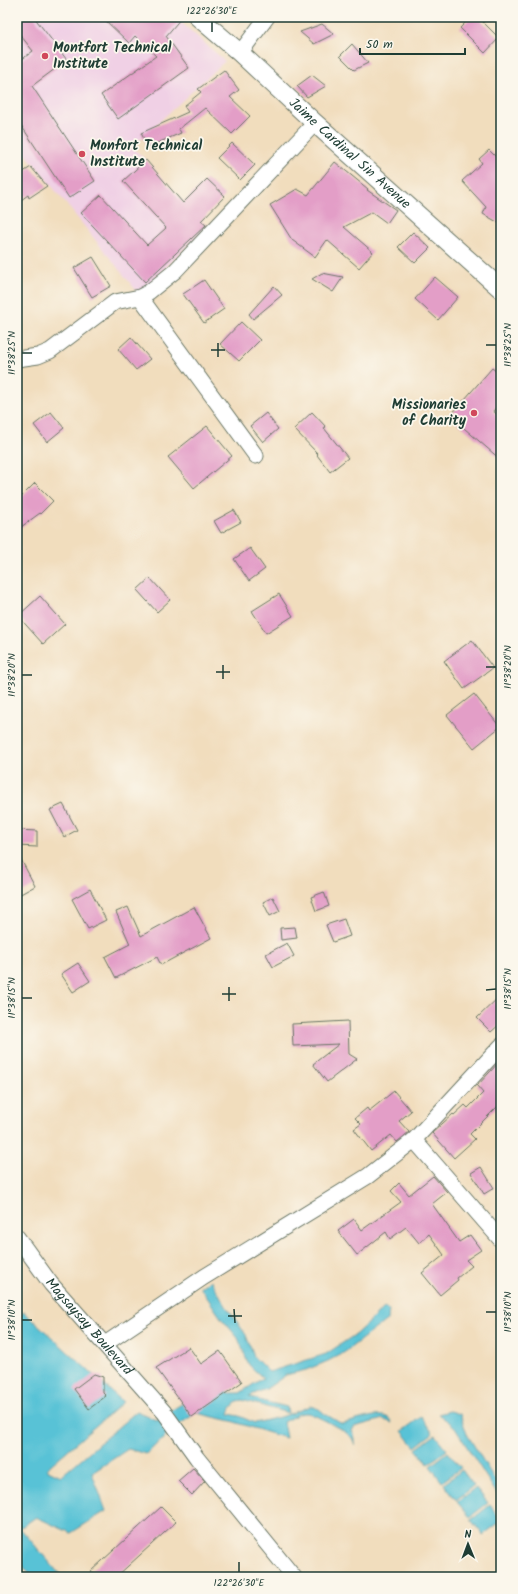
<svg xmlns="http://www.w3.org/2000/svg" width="518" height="1594" font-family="Kalam,sans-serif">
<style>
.built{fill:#f0d0e5}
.water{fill:#59c2d6;stroke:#3c8085}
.building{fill:#e39ec7}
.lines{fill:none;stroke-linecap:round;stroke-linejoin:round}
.minor-casing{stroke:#687564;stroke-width:17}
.tertiary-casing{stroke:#687564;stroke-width:20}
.minor{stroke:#fff;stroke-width:15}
.tertiary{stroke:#fff;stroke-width:18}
.ticks{fill:none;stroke:#1f3d34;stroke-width:1.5}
.poi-dot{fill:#d1495b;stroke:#fbf7ec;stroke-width:1.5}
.labels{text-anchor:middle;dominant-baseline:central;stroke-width:3.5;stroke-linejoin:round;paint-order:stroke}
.poi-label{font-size:14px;font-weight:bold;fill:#1f3d34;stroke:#fbf7ec;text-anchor:start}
.street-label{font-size:14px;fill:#1f3d34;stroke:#fbf7ec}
.neatline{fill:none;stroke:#1f3d34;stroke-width:1.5}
.ticks-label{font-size:10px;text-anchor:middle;fill:#1f3d34}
</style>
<rect width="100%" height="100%" fill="#fbf7ec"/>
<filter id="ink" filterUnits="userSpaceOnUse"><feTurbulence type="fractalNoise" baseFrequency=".025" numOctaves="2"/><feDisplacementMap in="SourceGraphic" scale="8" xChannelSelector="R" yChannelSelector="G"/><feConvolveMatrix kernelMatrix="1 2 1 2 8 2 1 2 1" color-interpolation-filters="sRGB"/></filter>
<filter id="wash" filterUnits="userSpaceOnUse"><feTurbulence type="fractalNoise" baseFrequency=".012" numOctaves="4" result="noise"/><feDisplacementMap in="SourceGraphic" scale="16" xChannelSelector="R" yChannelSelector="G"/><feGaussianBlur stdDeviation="0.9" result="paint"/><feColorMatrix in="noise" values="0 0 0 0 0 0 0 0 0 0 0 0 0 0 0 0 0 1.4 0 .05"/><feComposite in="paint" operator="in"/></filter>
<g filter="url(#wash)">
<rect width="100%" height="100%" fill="#f1ddbd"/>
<!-- built -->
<path class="built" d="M17 17H175L225 61 132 147 146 160 206 227 139 294 17 143Z"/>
<!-- water -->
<path class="water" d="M211 1280 226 1306 246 1335 254 1357 269 1372 326 1354 356 1334 384 1308 389 1310 388 1319 345 1352 328 1361 306 1370 286 1375 266 1389 249 1396 262 1401 287 1407 288 1413 242 1400C234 1403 231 1406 229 1414L239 1416 255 1423 284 1416 310 1406 319 1409 325 1414 342 1424C354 1422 387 1407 392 1423L383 1419 354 1427 352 1431 355 1438V1445C354 1443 353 1439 351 1437 348 1432 312 1413 307 1413 299 1412 290 1419 283 1422L286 1438 231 1421 196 1413 177 1426 146 1454 128 1449 92 1473 106 1511 71 1533 36 1517 20 1528 62 1577H32L17 1559V1317L24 1312 123 1402 46 1469 61 1476 137 1411 156 1420 204 1390 228 1393H240L263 1378 249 1365 238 1338 221 1318 200 1287Z
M450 1411 460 1414 467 1434 501 1490V1500L453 1425 438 1414Z
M421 1417 433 1433 415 1447 402 1431Z
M435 1435 447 1450 428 1464 416 1449Z
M448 1452 461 1468 442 1482 430 1466Z
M462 1470 474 1486 456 1500 444 1484Z
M476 1488 488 1503 470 1517 457 1502Z
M490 1505 501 1521 483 1535 471 1520Z"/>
<g id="blocks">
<!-- building -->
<path class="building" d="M17 17H34L67 60 32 86 95 181 69 198 17 119V63L33 51 17 31Z
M102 17H182L166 36 189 68 118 119 101 95 156 56 135 36 129 43Z
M471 17H478L499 38 485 53 460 28Z
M322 24 334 34 314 44 300 32Z
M352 44 368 63 354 70 340 56Z
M224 70 239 90 230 97 250 116 232 134 205 108 179 129 181 133 148 147 141 133 188 112 184 106 201 92 198 89Z
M312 75 326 86 307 97 297 86Z
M232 143 255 165 240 180 217 158Z
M489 150 501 162V224L483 214 486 207 462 181 482 163 479 159Z
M146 160 183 203 207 179 225 196 201 221 206 225 145 282 81 213 101 195 147 245 166 228 123 181Z
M335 162 368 189 367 190 396 210 387 223 372 212 344 227 373 252 359 268 327 240 315 257 292 240 270 205 297 189 308 195Z
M31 167 47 186 29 198 28 195 17 203V176Z
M413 232 430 248 415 263 398 247Z
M93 257 111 286 92 297 74 268Z
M322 273 343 277 333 292 312 279Z
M435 277 458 297 438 320 415 299Z
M204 280 224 309 204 323 183 294Z
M274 286 282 295 253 319 249 314Z
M241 322 260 340 239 361 220 344Z
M131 337 150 359 136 370 118 349Z
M492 368 501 375V402L493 411 501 418V460L450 416Z
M51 412 64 428 47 442 34 425Z
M312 412 326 427 324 428 348 458 330 472 317 455 318 454 294 429Z
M266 413 278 429 263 442 250 426Z
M207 426 232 456 194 488 168 457Z
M35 483 53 501 40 514V513L17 530V501Z
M234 510 241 522 221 533 214 521Z
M250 548 265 569 249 581 234 559Z
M150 578 170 600 157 612 137 590Z
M279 594 293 616 266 633 252 611Z
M40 596 65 624 43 644 18 616Z
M472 640 493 668 464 689 444 661Z
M474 694 500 727 474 748 447 715Z
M63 804 77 830 64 837 50 810Z
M17 830 37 831V847L17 846Z
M17 852 35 886 17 896Z
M90 889 106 920 88 929 72 899Z
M324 892 329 906 316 911 311 897Z
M273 897 280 911 270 916 263 902Z
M128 907 141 936 194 907 211 938 161 965 157 957 116 978 105 957 130 944 116 912Z
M344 919 350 936 333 942 326 925Z
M295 927 297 938 281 940 280 928Z
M287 943 294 956 273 967 266 954Z
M78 963 90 981 73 992 61 974Z
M501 995V1023L491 1032 477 1018Z
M348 1021 349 1054 357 1059 327 1082 313 1064 339 1044 293 1046 292 1024Z
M501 1060V1103L470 1134 475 1139 454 1158 432 1133 453 1114 454 1115 465 1105 468 1108 483 1093 477 1086Z
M394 1091 411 1111 399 1121 409 1132 397 1142 391 1135 371 1151 354 1129 361 1124 355 1118 367 1108 369 1111Z
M481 1167 494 1188 484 1194 471 1173Z
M433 1176 447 1192 432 1204 459 1242 470 1235 481 1250 466 1260 472 1266 457 1278 458 1280 440 1295 422 1273 444 1255 429 1234 419 1243 406 1227 390 1239 386 1232 357 1255 338 1231 354 1219 362 1230 401 1202 391 1191 399 1183 409 1195Z
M189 1347 201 1364 220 1351 242 1382 192 1417 156 1368Z
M94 1374 103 1377V1393L106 1396 89 1409 74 1389Z
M193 1468 205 1481 192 1495 178 1481Z
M161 1507 176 1522 116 1577H97L91 1571Z"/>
</g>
</g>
<g filter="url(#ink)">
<use href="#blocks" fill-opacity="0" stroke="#687564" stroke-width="1"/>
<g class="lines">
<!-- minor casing -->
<g class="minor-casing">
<g id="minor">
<path d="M240 53 267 17"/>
<path d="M140 297 256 456"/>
<path d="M17 359 38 356 50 351 115 302 140 297 149 292 175 271 315 123"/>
<path d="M414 1140 501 1240"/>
<path id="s1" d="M17 1237 51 1284 164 1412 197 1458 294 1577"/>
<path d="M105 1344 204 1277 368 1176 414 1140 501 1046"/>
</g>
</g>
<!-- tertiary casing -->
<g class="tertiary-casing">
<g id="tertiary">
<path id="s2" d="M198 17 240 53 315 123 501 289"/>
</g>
</g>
<!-- minor -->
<use href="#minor" class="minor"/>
<!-- tertiary -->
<use href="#tertiary" class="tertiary"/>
</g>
</g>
<!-- ticks -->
<path class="ticks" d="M212 22V32M218 343V357M486 345H496M211 350H225M22 353H32M223 665V679M486 667H496M216 672H230M22 675H32M229 987V1001M486 990 496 989M222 994H236M22 998H32M234 1309 235 1323M486 1312H496M228 1316H242M22 1320H32M239 1562V1572"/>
<!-- markers -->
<g class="poi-dot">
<circle cx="45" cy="56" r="4"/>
<circle cx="82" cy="154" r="4"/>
<circle cx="474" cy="413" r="4"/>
</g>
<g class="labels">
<!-- poi labels -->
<g class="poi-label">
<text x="53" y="48">Montfort Technical<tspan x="53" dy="16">Institute</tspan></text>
<text x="90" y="146">Monfort Technical<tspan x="90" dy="16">Institute</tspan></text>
<text x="466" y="405" text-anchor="end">Missionaries<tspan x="466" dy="16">of Charity</tspan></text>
</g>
<!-- street labels -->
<g class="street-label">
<text stroke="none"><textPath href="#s2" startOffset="204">Jaime Cardinal Sin Avenue</textPath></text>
<text stroke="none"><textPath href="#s1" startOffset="115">Magsaysay Boulevard</textPath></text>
</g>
</g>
<!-- margin -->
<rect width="518" height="1594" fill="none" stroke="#fbf7ec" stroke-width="44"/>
<!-- north arrow -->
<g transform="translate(468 1544) rotate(359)" stroke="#fbf7ec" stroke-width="3" paint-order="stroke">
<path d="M0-3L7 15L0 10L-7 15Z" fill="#1f3d34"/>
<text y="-6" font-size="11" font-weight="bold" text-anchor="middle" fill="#1f3d34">N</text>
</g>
<!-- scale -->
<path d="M360 48v6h105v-6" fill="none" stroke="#1f3d34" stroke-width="2"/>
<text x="366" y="48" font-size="12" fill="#1f3d34" stroke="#fbf7ec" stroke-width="3" paint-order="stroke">50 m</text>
<rect x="22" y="22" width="474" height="1550" class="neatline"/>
<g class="ticks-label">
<text x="212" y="14">122°26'30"E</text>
<text transform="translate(507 345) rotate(-90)" y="4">11°38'25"N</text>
<text transform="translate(11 353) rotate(-90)" y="4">11°38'25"N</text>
<text transform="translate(507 667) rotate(-90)" y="4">11°38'20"N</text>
<text transform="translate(11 675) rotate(-90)" y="4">11°38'20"N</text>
<text transform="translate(507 989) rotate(-90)" y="4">11°38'15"N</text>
<text transform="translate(11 998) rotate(-90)" y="4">11°38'15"N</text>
<text transform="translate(507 1312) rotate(-90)" y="4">11°38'10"N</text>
<text transform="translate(11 1320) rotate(-90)" y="4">11°38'10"N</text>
<text x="239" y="1586">122°26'30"E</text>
</g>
</svg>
